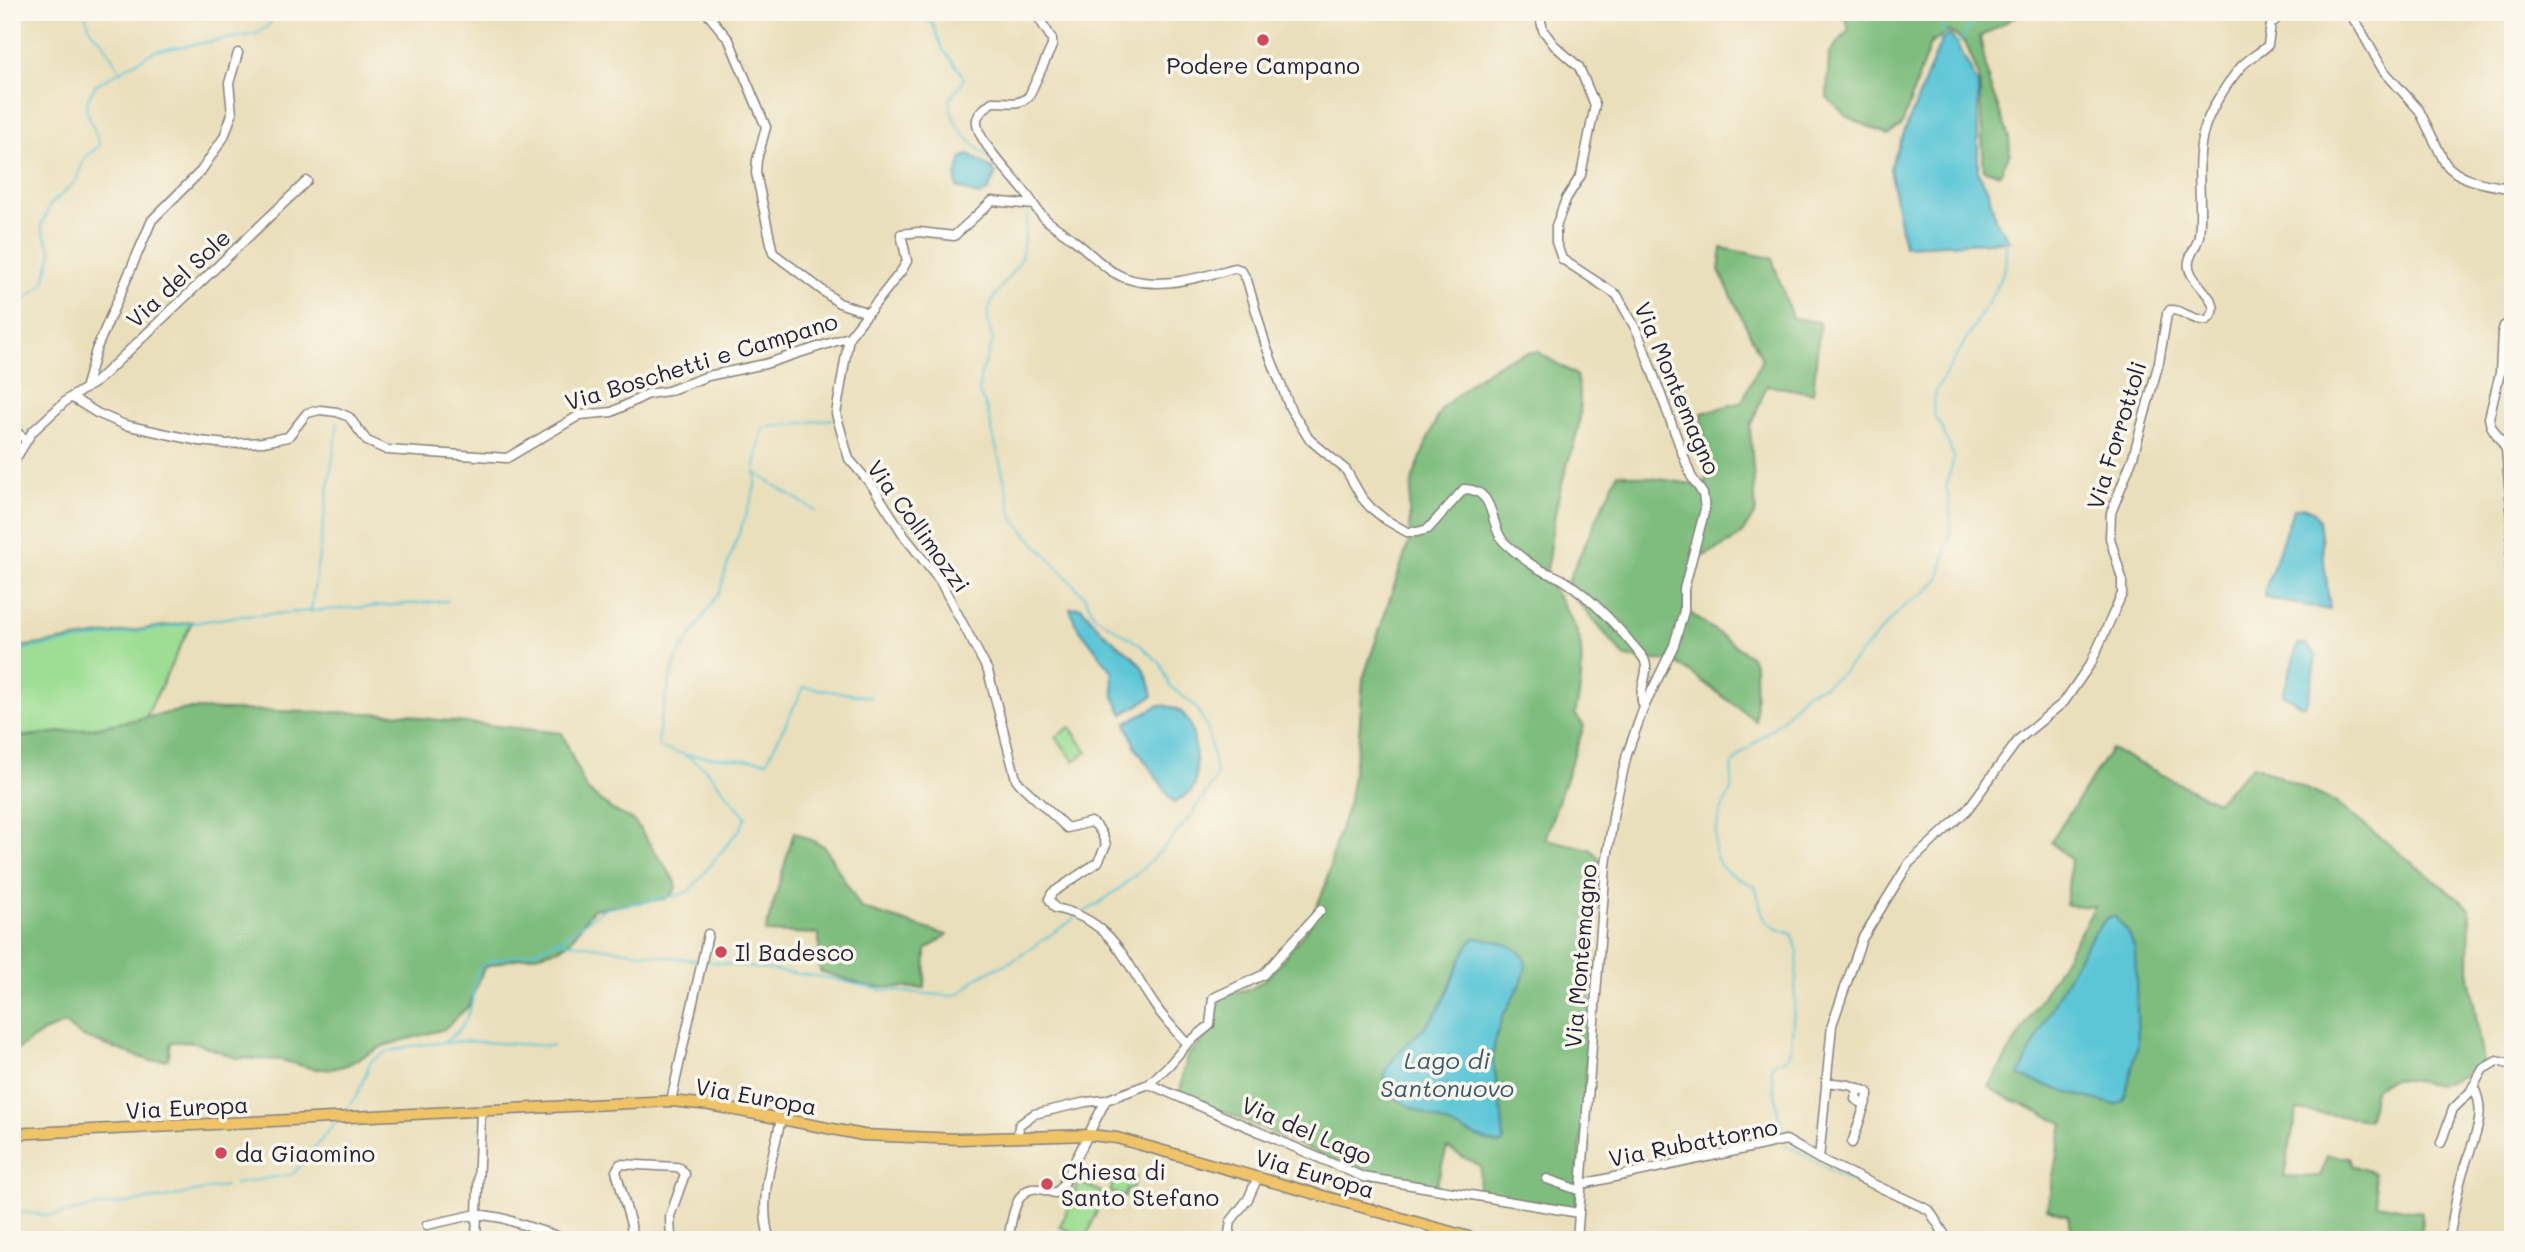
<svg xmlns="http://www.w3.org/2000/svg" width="2525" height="1252" font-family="Mali,sans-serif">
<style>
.green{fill:#9ede94;stroke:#608068;stroke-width:2}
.forest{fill:#7ebd7e;stroke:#50705c;stroke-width:2}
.water{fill:#5cc6d7;stroke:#3f7489;stroke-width:2}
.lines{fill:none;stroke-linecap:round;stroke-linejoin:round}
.stream{stroke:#5cc6d7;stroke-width:2}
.minor-casing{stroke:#86807b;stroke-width:11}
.major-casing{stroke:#86807b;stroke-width:13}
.minor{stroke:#fff;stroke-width:8}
.major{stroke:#efc469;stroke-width:10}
.poi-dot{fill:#d1495b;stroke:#fbf7ec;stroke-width:2.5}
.labels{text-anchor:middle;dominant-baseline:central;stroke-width:7;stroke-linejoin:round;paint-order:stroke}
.poi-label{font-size:23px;fill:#22223b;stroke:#fbf7ec;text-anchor:start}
.street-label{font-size:23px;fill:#22223b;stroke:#fbf7ec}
.water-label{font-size:24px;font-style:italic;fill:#365b72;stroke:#fbf7ec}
</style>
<rect width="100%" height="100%" fill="#fbf7ec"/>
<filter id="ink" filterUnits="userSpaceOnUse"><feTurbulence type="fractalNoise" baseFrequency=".0143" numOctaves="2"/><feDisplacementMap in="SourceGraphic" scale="14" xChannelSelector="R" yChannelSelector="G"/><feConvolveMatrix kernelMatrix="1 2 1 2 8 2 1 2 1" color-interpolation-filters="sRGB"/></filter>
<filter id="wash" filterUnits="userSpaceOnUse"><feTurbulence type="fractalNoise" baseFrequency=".00686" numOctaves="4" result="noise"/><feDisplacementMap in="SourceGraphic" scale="28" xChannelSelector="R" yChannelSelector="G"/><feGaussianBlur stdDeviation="1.57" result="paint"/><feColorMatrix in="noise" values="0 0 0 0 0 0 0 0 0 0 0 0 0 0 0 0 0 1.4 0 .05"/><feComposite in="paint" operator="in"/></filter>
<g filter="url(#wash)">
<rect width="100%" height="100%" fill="#eadfbb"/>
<!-- green -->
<path class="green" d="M192 622 145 719 88 729 12 738V648Z
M1070 727 1087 752 1074 761 1056 737Z
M1117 1171 1136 1177 1132 1190 1127 1189 1125 1197 1110 1192Z
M1078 1182 1104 1193 1086 1238 1060 1227Z"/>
<!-- forest -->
<path class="forest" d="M1844 12H2024L1980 37 1989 83 2009 137 2010 153 2000 174 1984 170 1979 77 1966 44 1949 31 1930 44 1902 125 1888 135 1847 117 1827 97 1829 53 1849 30Z
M1722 248 1772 258 1792 318 1820 322 1813 393 1767 385 1750 427 1756 512 1742 533 1730 543 1695 560 1689 612 1751 657 1755 666 1756 721 1676 662 1625 657 1565 587 1618 473 1706 486 1702 413 1742 402 1762 359 1719 270Z
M1530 352H1538L1576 375C1588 424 1572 442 1561 487 1553 518 1549 548 1546 580 1555 590 1575 624 1579 637 1584 658 1581 693 1575 714L1584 726 1545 839 1590 849 1601 860 1576 1210 1478 1193 1481 1167 1447 1148 1436 1186 1367 1175 1180 1092 1187 1056 1209 1035 1222 995 1253 988 1271 974 1309 926 1326 884 1334 848 1349 801 1359 735 1363 679 1410 539 1409 505 1413 478 1429 436 1442 408 1474 380 1505 360Z
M188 709 410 714 420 718 562 733 586 789 611 809 634 821 676 882C677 891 672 896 664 899L594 909C584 919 579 931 570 941 556 956 506 957 484 968L469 1006 444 1029 383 1046 347 1065 331 1069H314L281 1060 236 1058 194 1042H171L168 1059 151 1061 83 1037 64 1024 44 1032 12 1053V738L88 729Z
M2111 749 2216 802 2254 765 2335 802 2470 908 2469 969 2483 1064C2472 1070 2460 1078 2449 1082 2427 1089 2398 1071 2380 1085 2368 1094 2374 1108 2368 1120L2297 1110 2284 1176 2320 1177 2327 1155 2349 1158 2352 1165 2374 1173 2377 1204 2422 1212V1240H2392L2381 1236V1240H2072L2068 1216 2047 1208 2063 1123 1997 1093 1989 1086 2095 907 2066 905 2071 860 2051 842Z
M794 832 824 846 861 908 947 935 926 950 925 988 869 987 820 971 819 934 765 932Z"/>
<!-- water -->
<path class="water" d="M1950 35 1957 44 1978 84V172L1989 193 1995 219 2009 241 1904 246 1890 168 1942 39Z
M969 154 992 169 996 174 987 192 979 196 957 187 956 176 962 158Z
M2303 507 2313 511 2319 520 2330 610 2265 598 2264 593 2291 516 2294 509Z
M1081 607C1088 615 1095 624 1103 632 1129 655 1146 659 1153 696L1123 714 1114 697 1112 671 1075 623 1070 608Z
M2298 644H2306L2316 655 2309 698 2304 705H2300L2283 694Z
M1159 705C1171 706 1180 708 1187 719 1195 729 1200 779 1192 790 1188 795 1179 799 1174 803L1136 748 1126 723Z
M2111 916 2115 917 2128 932 2135 949 2138 1044 2126 1093 2123 1101 2116 1105 2065 1092 2019 1076C2032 1048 2088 927 2111 916Z
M1474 938C1488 939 1516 943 1524 958 1532 974 1508 1003 1502 1018 1498 1030 1492 1048 1493 1060 1493 1069 1497 1078 1498 1087 1501 1105 1503 1123 1504 1141L1500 1145C1484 1141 1396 1103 1388 1092 1383 1087 1384 1078 1386 1072 1397 1046 1425 1033 1438 1010 1452 988 1457 958 1474 938Z"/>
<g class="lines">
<!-- stream -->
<path class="stream" d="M84 12 91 31 103 42 121 72
M921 12 927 21 932 22 943 50 961 72 964 80 949 100C954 134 975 145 999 167
M1940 12 1945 37
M1957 46C1971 21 1978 18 2005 12
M1027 209 1028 214 1021 260 995 296 988 311V321L993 341 980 376 979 392 987 409 1014 520 1085 597 1095 616 1139 644 1161 664 1170 686 1196 707 1207 727 1217 776C1185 830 1138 881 1083 913
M12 309C21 301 40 290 44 282L52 252 41 227 50 205 76 181 85 157 100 145 86 109 88 98 96 85 155 51 256 34 267 27 277 12
M757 474 817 512
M311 610 338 422
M12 651 232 617 448 601
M686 755 767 761 804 687 871 697
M556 941 699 961
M705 961 829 978 880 990 953 996 963 991 979 976 1014 960 1075 918
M441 1043C470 1031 474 998 477 971L486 963 535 951 562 938 604 909 683 894 690 890 740 829 746 817 704 767 683 754 660 748 658 743 659 727 672 672 678 656 720 591 727 566 752 498 756 481 755 465 763 428 833 419
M446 1043 461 1041 552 1046
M344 1112 357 1095 371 1061 386 1052 410 1046 440 1043
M1782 1137 1771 1068 1775 1062 1786 1059 1791 1048 1798 952 1792 934C1757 924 1765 916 1755 886 1732 876 1712 870 1715 841 1716 829 1717 820 1722 809 1731 790 1734 788 1731 767L1740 755 1782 720 1804 694 1825 685 1842 673 1905 605 1927 591 1939 578 1951 529 1949 498 1946 487 1954 457 1940 424 1934 416 1933 403 1937 389 1993 294 2005 268 2006 247 2003 239
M1786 1145 1842 1177 1926 1216 1933 1224 1937 1240
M235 1184 293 1174 335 1123
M12 1211 51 1216 94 1207 165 1198 225 1186"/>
</g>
</g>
<g filter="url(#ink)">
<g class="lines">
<!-- minor casing -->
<g class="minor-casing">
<path id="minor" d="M706 12 729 40 766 127 757 160 756 173 773 253 839 303 868 313
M1539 12 1543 30 1554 45 1579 67 1595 105 1581 175 1566 199 1556 226V242L1562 259 1617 295 1638 333 1691 476 1703 494 1705 509 1684 589V611L1674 645 1644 707 1627 754 1614 811 1606 865 1577 1240
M2348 12 2359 27 2383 70 2419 110 2445 163C2461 183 2489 184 2513 189
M1034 205C1022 183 973 141 977 119 979 112 986 107 992 102 1006 101 1018 107 1029 96L1052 46V39L1035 12
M2513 320 2504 326 2502 333 2500 373 2489 418 2491 426 2506 449 2512 520 2510 570 2513 580
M849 337 836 414 849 459 873 487 905 537 940 581 988 671 1016 779 1021 785 1067 828 1091 822C1100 827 1103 836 1106 845L1098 862 1052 893 1049 899 1055 908C1116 921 1124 962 1156 1007 1165 1020 1177 1032 1187 1044
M85 389 96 350 152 220 201 171 224 137 232 114 229 83 238 53
M71 397 97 413 125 425 199 441 227 444 263 442 288 437 307 413 320 410 337 412 349 417 367 441 387 450 507 458 580 415 612 412 648 394 668 391 708 376 765 364 849 337 902 270 907 261 901 234 919 232 954 236 992 201 1034 205C1044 222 1060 229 1075 241 1088 251 1099 263 1113 272 1149 294 1197 278 1235 268L1241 270 1247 280 1266 346 1290 408 1309 439 1346 470 1362 498 1371 508 1386 520 1407 532H1417L1428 529 1464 489C1498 489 1488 528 1506 544 1516 553 1529 564 1541 570 1549 574 1558 576 1565 581 1591 597 1623 632 1642 656 1654 671 1635 690 1644 707
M12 428 26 440
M12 465 32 432 68 399 97 381 307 181
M1826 1082 1849 1085 1868 1092V1096L1852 1143
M1149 1084 1363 1177 1579 1213
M1859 1088 1855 1099 1865 1105
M671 1101 708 934
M1018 1138 1019 1125 1034 1114 1086 1102 1106 1100 1149 1084 1170 1064 1187 1044 1210 1025 1213 998 1263 975 1321 910
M2441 1143 2453 1109 2470 1092 2483 1069 2497 1061 2513 1065
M1819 1159 1832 1025 1862 939 1909 863 1967 810 2019 739 2064 702 2091 663 2122 594V579L2110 538 2111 513 2133 457 2159 362 2167 314 2170 310C2183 309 2193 322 2207 320 2230 301 2184 283 2189 261 2191 252 2197 246 2199 236 2203 203 2195 167 2203 134 2208 112 2225 86 2239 69 2248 58 2259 54 2268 45L2271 24 2284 12
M1547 1179 1581 1191
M1582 1184 1786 1140 1819 1159 1929 1210 1948 1240
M427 1225 477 1214 502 1218 569 1240
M476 1239 481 1111
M632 1240 631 1225 616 1171 620 1164 676 1167 680 1168 685 1174 670 1216 671 1240
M770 1240C757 1202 773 1157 781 1119
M1008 1240C1011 1225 1014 1192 1032 1189 1040 1187 1048 1192 1055 1193L1061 1188 1106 1100
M1228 1240 1231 1221 1248 1199 1258 1177
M2449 1240C2453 1218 2456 1196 2462 1175 2470 1144 2490 1117 2473 1086"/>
</g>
<!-- major casing -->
<g class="major-casing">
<path id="major" d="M12 1134 671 1101 710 1105 863 1135 959 1139 1090 1135 1117 1138 1479 1240"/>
</g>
<!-- minor -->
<use href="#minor" class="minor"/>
<!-- major -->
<use href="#major" class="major"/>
</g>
</g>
<!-- markers -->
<g class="poi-dot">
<circle cx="1263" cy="40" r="7"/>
<circle cx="721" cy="952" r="7"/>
<circle cx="221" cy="1153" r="7"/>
<circle cx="1047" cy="1184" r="7"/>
</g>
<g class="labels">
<!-- poi labels -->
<g class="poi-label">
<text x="1263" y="65" text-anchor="middle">Podere Campano</text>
<text x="735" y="952">Il Badesco</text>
<text x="235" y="1153">da Giaomino</text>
<text x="1061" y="1171">Chiesa di<tspan x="1061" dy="26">Santo Stefano</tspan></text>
</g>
<!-- street labels -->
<g class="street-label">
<text transform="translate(178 278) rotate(-43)">Via del Sole</text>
<text transform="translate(701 361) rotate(-17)">Via Boschetti e Campano</text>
<text transform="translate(1678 388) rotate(67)">Via Montemagno</text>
<text transform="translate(2116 435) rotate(-73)">Via Forrottoli</text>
<text transform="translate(919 526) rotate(54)">Via Collimozzi</text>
<text transform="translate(1580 956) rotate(-85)">Via Montemagno</text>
<text transform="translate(756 1096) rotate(10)">Via Europa</text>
<text transform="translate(187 1107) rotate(-3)">Via Europa</text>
<text transform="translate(1307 1130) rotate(23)">Via del Lago</text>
<text transform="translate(1693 1142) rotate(-11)">Via Rubattorno</text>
<text transform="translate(1315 1173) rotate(16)">Via Europa</text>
</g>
<!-- water labels -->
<g class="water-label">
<text x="1447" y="1059">Lago di<tspan x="1447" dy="28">Santonuovo</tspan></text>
</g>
</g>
<!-- margin -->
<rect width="2525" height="1252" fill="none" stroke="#fbf7ec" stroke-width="42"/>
</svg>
